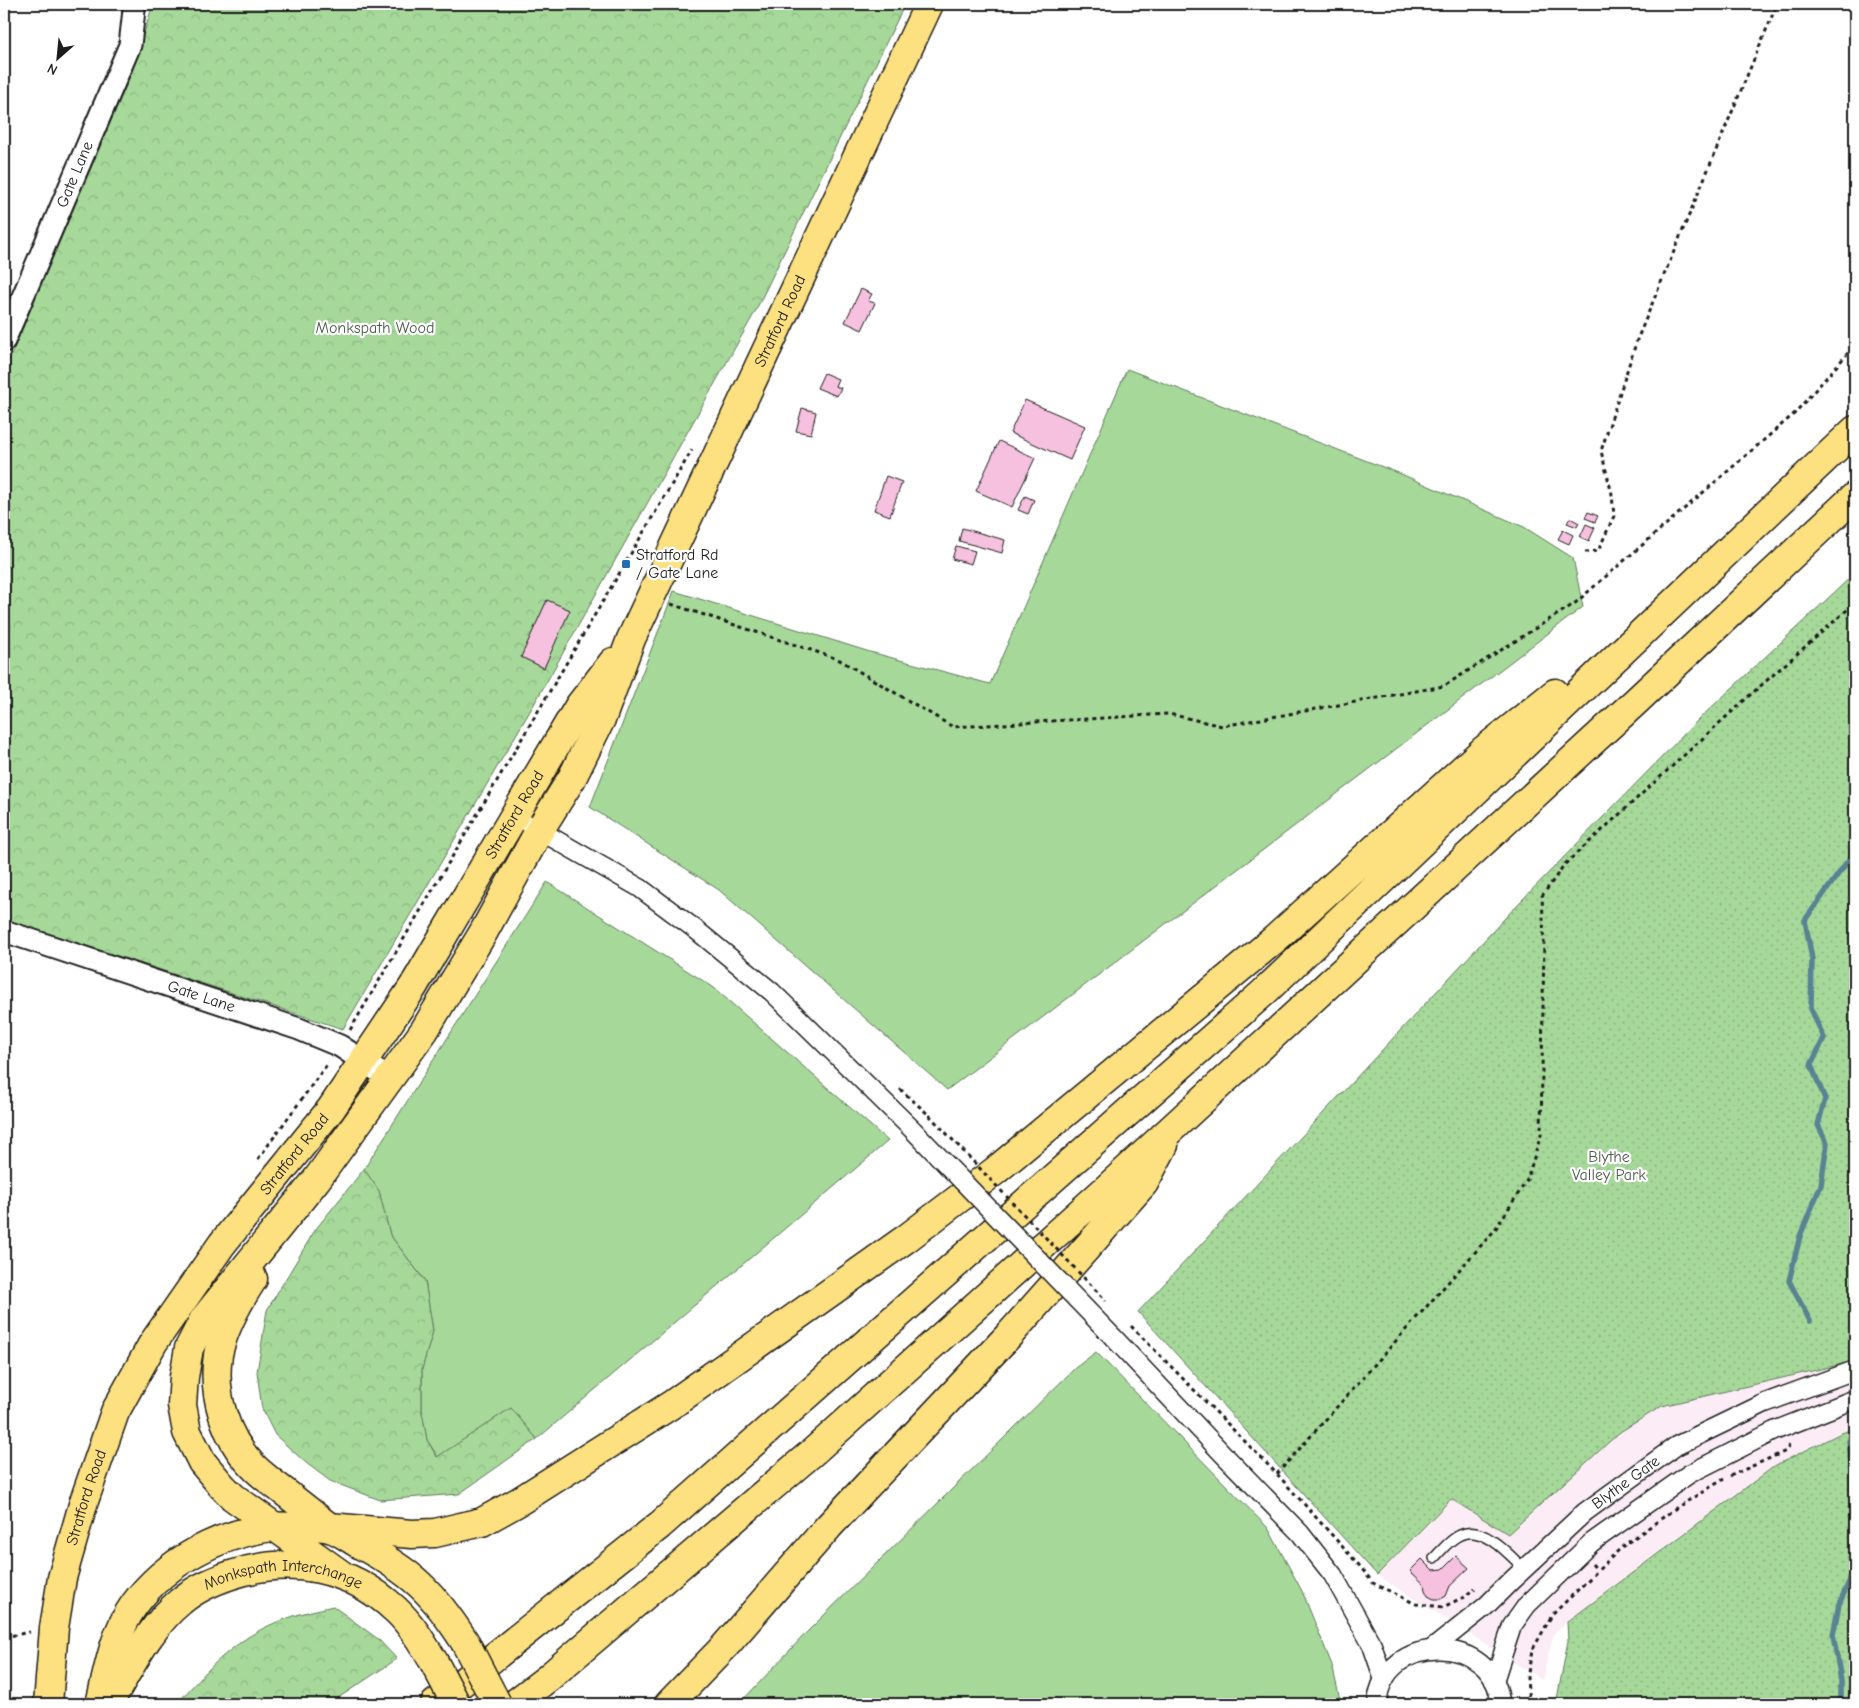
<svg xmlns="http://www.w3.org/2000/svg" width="1859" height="1708" font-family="'Comic Neue',sans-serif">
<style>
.built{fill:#fcecf5}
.green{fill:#a6d89a;stroke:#617a5b}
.forest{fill:url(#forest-crowns);stroke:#617a5b}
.park{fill:url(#park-dots);stroke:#617a5b}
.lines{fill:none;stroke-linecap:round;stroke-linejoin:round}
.stream{stroke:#598392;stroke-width:5.5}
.building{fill:#f5c1df;stroke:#1c1c1c}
.service-casing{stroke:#1c1c1c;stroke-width:12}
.minor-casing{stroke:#1c1c1c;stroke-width:21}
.tertiary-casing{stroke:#1c1c1c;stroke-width:25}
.primary-casing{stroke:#1c1c1c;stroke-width:31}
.trunk-casing{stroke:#1c1c1c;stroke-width:31}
.motorway-casing{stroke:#1c1c1c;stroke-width:31}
.path{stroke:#1c1c1c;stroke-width:3;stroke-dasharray:4 4;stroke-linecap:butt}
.service{stroke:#fff;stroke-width:9}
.minor{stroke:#fff;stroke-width:18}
.tertiary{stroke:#fff;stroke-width:21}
.primary{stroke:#fde080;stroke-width:28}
.trunk{stroke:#fde080;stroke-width:28}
.motorway{stroke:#fde080;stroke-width:28}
.minor-bridge-casing{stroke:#1c1c1c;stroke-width:21;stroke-linecap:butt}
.trunk-bridge-casing{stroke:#1c1c1c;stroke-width:31;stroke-linecap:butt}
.path-bridge{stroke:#1c1c1c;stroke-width:3;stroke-dasharray:4 4;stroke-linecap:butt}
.minor-bridge{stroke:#fff;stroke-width:18}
.trunk-bridge{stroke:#fde080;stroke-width:28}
.poi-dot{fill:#1f6fb2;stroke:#fff;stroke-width:2}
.labels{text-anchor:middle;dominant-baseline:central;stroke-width:4.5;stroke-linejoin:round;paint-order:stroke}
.street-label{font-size:16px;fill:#1c1c1c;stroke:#fff}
.park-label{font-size:16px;fill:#4c5e48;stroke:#fff}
.poi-label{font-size:16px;fill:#1c1c1c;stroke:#fff;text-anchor:start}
</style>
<defs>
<pattern id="forest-crowns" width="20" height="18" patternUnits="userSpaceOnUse" patternTransform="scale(1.25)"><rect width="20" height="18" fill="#a6d89a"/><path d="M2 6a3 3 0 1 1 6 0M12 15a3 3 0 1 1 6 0" fill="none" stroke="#8eb984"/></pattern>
<pattern id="park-dots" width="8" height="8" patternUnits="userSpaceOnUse" patternTransform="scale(1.25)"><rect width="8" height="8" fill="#a6d89a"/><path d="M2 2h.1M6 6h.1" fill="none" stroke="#8eb984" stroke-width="1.8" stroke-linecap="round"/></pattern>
</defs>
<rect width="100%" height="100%" fill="#fff"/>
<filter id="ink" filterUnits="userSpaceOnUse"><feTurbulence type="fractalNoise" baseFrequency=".02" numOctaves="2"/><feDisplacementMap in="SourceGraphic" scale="10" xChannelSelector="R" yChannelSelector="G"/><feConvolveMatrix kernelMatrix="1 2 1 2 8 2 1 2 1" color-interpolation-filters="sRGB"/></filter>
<g filter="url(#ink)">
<!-- built -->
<path class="built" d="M1855 1361V1429L1841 1433 1776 1465 1567 1622 1554 1633 1542 1680 1377 1575 1451 1499 1620 1432 1662 1406Z"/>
<!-- green -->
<path class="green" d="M1127 369 1401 474 1524 527 1573 558 1583 607 947 1090 719 890 590 807 674 591 870 652 990 684Z
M547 882 713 987 888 1141 537 1439 511 1408 438 1457 427 1440 422 1412V1369L433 1331 425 1281 390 1235 379 1191 364 1169Z
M1096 1352 1268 1528 1302 1591 1332 1665 1341 1704H739L809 1630 1075 1368Z"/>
<!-- forest -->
<path class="forest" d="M153 4H905L754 314 533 706 343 1029 4 919V372L131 74Z
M364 1169 379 1191 390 1235 425 1281 433 1331 422 1369V1412L427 1440 437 1457 511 1408 537 1439 459 1494 380 1500 330 1481 306 1463 275 1435 262 1409 257 1372 267 1310 315 1230Z
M333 1606 378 1639 397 1659 329 1704H177C207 1669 239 1635 285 1619 300 1613 317 1610 333 1606Z"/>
<!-- park -->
<path class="park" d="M1855 573V1361L1662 1406 1620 1432 1508 1534 1451 1499 1377 1575 1138 1312 1519 903 1700 718Z
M1855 1429V1704H1556L1568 1641 1567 1622 1776 1465 1841 1433Z"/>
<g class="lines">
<!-- stream -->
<path class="stream" d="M1810 1321 1789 1281 1800 1236 1821 1185 1827 1143 1818 1125 1825 1099 1811 1065 1824 1038 1811 1009 1812 959 1805 920 1855 851
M1849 1441 1853 1484 1855 1548
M1841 1704V1680L1833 1635 1839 1604 1855 1569"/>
</g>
<!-- building -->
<path class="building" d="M861 289 872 294 868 301 875 303 862 330 845 322Z
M824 373 838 379 835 386 841 388 837 396 817 388Z
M1025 400 1085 426 1070 460 1010 433Z
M802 408 816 412 811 434 796 431Z
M999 441 1035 458 1012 507 976 491Z
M886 476 902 482 890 516 874 510Z
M1025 496 1034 500 1028 514 1018 510Z
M1588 512 1598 516 1595 522 1585 518Z
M1570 518 1579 523 1577 527 1567 523Z
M1586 524 1595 528 1589 541 1580 537Z
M962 528 1005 540 1002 553 959 541Z
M1563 530 1573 535 1569 544 1558 539Z
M956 546 975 551 971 564 952 559Z
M547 600 570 610 544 668 521 657Z
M1456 1556 1469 1568 1450 1586 1446 1596 1441 1599H1434L1428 1596 1425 1590 1424 1584 1410 1571 1422 1559 1433 1570 1443 1569Z"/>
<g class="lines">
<!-- service casing -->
<g class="service-casing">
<path id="service" d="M1434 1558C1441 1551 1450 1539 1460 1535 1483 1524 1509 1554 1524 1569"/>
</g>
<!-- minor casing -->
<g class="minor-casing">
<g id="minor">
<path d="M530 825 640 888 695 929 772 992 913 1130"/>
<path d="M1113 1337 1222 1453 1300 1533 1333 1575 1372 1645 1384 1680"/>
<path id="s1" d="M1432 1649 1486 1606 1511 1581 1585 1512 1676 1446 1765 1403 1855 1370"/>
<path d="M1494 1681 1512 1626 1527 1605 1591 1543 1689 1474 1774 1431 1855 1399"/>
<path d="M1377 1704C1383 1630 1497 1633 1500 1704"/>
</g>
</g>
<!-- tertiary casing -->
<g class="tertiary-casing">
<g id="tertiary">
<path id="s2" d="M4 341 130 45 134 10 133 4"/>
<path id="s3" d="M4 931 299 1029 340 1046 390 1079"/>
</g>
</g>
<!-- primary casing -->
<g class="primary-casing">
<g id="primary">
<path d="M253 1279C238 1302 223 1328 218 1355 212 1394 225 1437 252 1465 259 1473 269 1480 278 1487 295 1500 312 1514 329 1527"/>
<path id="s4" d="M342 1575 233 1497 222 1486 202 1462 187 1432 182 1405 184 1377 189 1348 204 1319 317 1179 424 1031 483 933 539 831 572 778 602 717 631 639 929 4"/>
<path id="s5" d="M48 1704 54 1628 62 1578 84 1501 115 1412 153 1343 222 1244 331 1109 413 987 579 706 613 662"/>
</g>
</g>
<!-- trunk casing -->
<g class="trunk-casing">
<g id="trunk">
<path id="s6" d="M111 1699C131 1666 150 1626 181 1601 196 1588 213 1581 231 1575 291 1555 350 1567 396 1610 412 1625 423 1644 434 1662"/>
<path d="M100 1704C108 1671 114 1633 134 1605 166 1561 219 1534 272 1527 281 1526 290 1527 299 1527 308 1527 320 1525 329 1528 339 1530 350 1539 359 1544 412 1572 433 1592 465 1642"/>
</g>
</g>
<!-- motorway casing -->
<g class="motorway-casing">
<path id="motorway" d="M329 1527 412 1534 435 1533 482 1522 518 1502 674 1403 907 1238 995 1171 1275 939 1485 749 1555 693
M435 1704 660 1525 1263 993 1855 430
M514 1704 548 1678 814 1451 1105 1190 1632 705 1855 496
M669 1704 725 1646 829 1526 1011 1333 1144 1183 1164 1145"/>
</g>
<!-- path -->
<path class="path" d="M1585 552 1598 551 1614 516 1612 494 1601 451 1637 340 1777 4
M671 604 838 659 953 727 1169 714 1222 726 1444 686 1574 604 1794 414 1855 345
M350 1030 692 450
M900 1089 929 1115
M258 1159 328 1063
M1131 1326 1277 1474 1358 1564 1373 1583 1416 1604 1443 1607 1464 1597 1475 1588
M1277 1474 1494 1231 1527 1180 1541 1135 1544 940 1542 896 1564 865 1749 696 1855 603
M1730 1476 1786 1451 1790 1445
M1592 1564 1597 1570
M4 1637 30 1632
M1529 1704 1527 1678 1532 1651 1552 1615 1623 1546 1676 1508 1724 1479"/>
<!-- service -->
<use href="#service" class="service"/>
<!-- minor -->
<use href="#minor" class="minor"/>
<!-- tertiary -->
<use href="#tertiary" class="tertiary"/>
<!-- primary -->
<use href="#primary" class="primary"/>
<!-- trunk -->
<use href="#trunk" class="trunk"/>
<!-- motorway -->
<use href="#motorway" class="motorway"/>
<!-- minor-bridge casing -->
<g class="minor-bridge-casing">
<path id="minor-bridge" d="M913 1130 1113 1337"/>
</g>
<!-- trunk-bridge casing -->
<g class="trunk-bridge-casing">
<path id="trunk-bridge" d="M465 1642 497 1704
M434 1662 456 1704"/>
</g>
<!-- path-bridge -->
<path class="path-bridge" d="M929 1115 1106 1301"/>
<!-- minor-bridge -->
<use href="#minor-bridge" class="minor-bridge"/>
<!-- trunk-bridge -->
<use href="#trunk-bridge" class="trunk-bridge"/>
</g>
</g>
<!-- markers -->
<rect class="poi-dot" x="621" y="559" width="10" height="10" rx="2.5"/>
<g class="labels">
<!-- street labels -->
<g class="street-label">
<text stroke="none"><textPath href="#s2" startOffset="181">Gate Lane</textPath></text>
<text stroke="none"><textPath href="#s4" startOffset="1490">Stratford Road</textPath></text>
<text stroke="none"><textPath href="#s5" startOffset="1021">Stratford Road</textPath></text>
<text stroke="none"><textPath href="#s3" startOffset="208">Gate Lane</textPath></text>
<text stroke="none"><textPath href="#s5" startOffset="616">Stratford Road</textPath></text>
<text stroke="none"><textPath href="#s1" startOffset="256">Blythe Gate</textPath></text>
<text stroke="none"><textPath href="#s5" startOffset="211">Stratford Road</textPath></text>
<text stroke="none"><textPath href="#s6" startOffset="231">Monkspath Interchange</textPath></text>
</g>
<!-- park labels -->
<g class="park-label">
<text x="375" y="328">Monkspath Wood</text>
<text x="1609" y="1157">Blythe<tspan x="1609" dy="18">Valley Park</tspan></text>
</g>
<!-- poi labels -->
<g class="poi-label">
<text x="636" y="555">Stratford Rd<tspan x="636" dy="18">/ Gate Lane</tspan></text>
</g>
</g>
<!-- margin -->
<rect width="1859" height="1708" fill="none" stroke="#fff" stroke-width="20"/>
<rect x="10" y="10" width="1839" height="1688" fill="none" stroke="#1c1c1c" stroke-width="2" filter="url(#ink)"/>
<!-- north arrow -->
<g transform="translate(58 58) rotate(207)" stroke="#ffffff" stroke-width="4" paint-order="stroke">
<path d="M0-4L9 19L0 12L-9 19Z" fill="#1c1c1c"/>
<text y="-8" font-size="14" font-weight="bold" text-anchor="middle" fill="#1c1c1c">N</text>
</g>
</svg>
